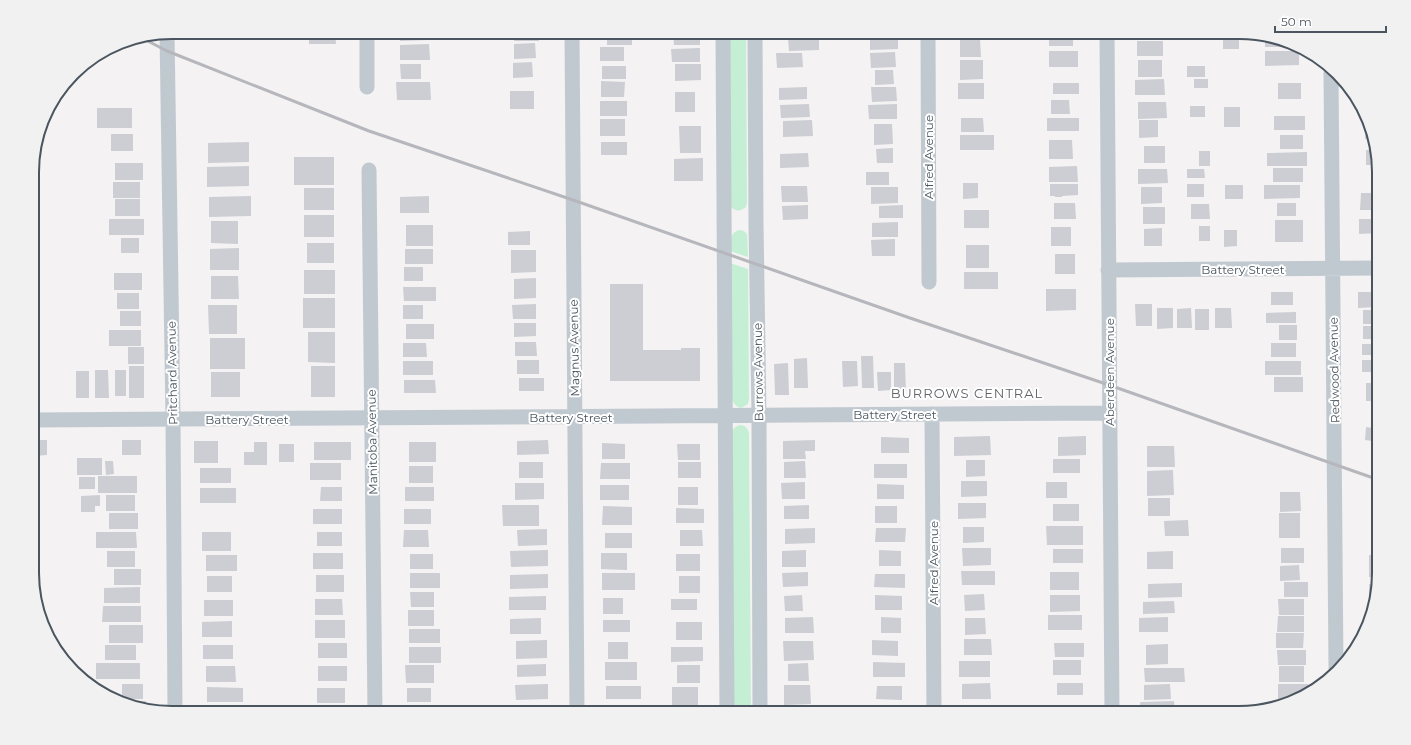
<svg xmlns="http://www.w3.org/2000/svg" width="1411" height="745" font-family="Montserrat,sans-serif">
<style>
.green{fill:#c4efd4}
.building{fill:#ccced4}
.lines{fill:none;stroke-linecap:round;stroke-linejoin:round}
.minor{stroke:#c1c9d0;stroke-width:15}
.rail{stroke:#b5b7bc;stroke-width:3}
.labels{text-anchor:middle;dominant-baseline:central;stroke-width:4;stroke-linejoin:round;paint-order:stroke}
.street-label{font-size:12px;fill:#4a555f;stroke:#fff}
.neighbourhood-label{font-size:13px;letter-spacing:1px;fill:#5f6267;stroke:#fff}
.rim{fill:none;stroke:#4a555f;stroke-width:2}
</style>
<rect width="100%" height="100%" fill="#f4f2f2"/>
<!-- green -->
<path class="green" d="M729 32H746L747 202 746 207C741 211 736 212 731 207Z
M740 230 744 231 747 234 748 257 730 251C731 242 729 232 740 230Z
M730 263 748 269 749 399 748 404 741 408C735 406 734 404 732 399Z
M741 425C746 426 748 428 749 434L751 713H734L732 434C733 428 735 426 741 425Z"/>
<!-- building -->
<path class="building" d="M309 32H335L336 44H309Z
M400 32H429V40L400 41Z
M514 32H539V41H514Z
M607 32H632V45H607Z
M673 32H700V45H674Z
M788 32H814V33L788 34Z
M1136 32H1160V38H1136Z
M1223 32H1239V49H1223Z
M1049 33H1073V46H1049Z
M870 35H898V49L870 50Z
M819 37V50L789 51 788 38Z
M1265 38 1291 44V47H1265Z
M960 39H980L981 57H960Z
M1137 41H1163V56H1137Z
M535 43 536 58 514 59V44Z
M429 44 430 60H400V45Z
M600 47H624V61H600Z
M700 48V62H672L671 49Z
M1049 51H1078V67H1049Z
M1265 51H1299V65L1265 66Z
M895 52 896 67 871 68 870 53Z
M776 53H802L803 67 777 68Z
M960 60H983V79L960 80Z
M1138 60H1162V77H1138Z
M532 62 533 77 513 78V63Z
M400 64H421V79H401Z
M675 64H701V80L675 81Z
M602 66H626V79H602Z
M1187 66H1205V77H1187Z
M875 70H893L894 84 875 85Z
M1164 79 1165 95H1135V80Z
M1194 79H1208V88H1194Z
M601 81 625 82 624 97H601Z
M396 82H430L431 100H397Z
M958 83H984V99H958Z
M1053 83H1079V94H1053Z
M1278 83H1301V99H1278Z
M807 87V99L779 100V88Z
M871 87H896L897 101 872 102Z
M510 91H534V109H510Z
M675 92H695V112H675Z
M1051 100H1069L1070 114H1051Z
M600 101H627V116H600Z
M1138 102H1166L1167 118 1138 119Z
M809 104 810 117 781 118 780 105Z
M897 104V119H869L868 105Z
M1190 106H1205V117H1190Z
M1224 107H1240V127H1224Z
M97 108H132V128H97Z
M1274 116H1305V130H1274Z
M961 118H983L984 132H961Z
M1047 118H1079V131H1047Z
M600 119H625V136H600Z
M812 120 813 136 783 137V121Z
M1139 120H1158V137L1139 138Z
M1365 120 1372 139H1365Z
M874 124H892L893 144 874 145Z
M679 126H701V153H680Z
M111 134H133V151H111Z
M960 135H994V150H960Z
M1280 135H1303V149H1280Z
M1049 140H1072L1073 159H1049Z
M249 142V162L208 163V143Z
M601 142H627V155H601Z
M1144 146H1165V163H1144Z
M893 148V163H877L876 149Z
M1366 150H1376L1378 154V165H1366Z
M1199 151H1210V166H1199Z
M1307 152V166H1267V153Z
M808 153 809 167 780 168V154Z
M294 157H334V185H294Z
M703 158V181H674V159Z
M115 163H143V180H115Z
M249 166V186L207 187V167Z
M1077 166 1078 182H1049V167Z
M1273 168H1303V182H1273Z
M1138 169H1167L1168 183 1138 184Z
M1187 169H1204L1205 178H1187Z
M866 172H889V185H866Z
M113 182H140V198H113Z
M963 183H978V198L963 199Z
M1050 184H1078V195L1062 196V197H1055V196H1050Z
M1187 184H1204V197H1187Z
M1225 185H1243V199H1225Z
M1264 185H1300V198L1264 199Z
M781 186H807L808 202H782Z
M871 187H898V203L871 204Z
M1141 187H1162V203L1141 204Z
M304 188H334V210H304Z
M1361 193H1378V210H1360Z
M251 196V216L209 217V197Z
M429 196V213H400V197Z
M115 199H140V216H115Z
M1054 203H1075L1076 219H1054Z
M1277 203H1296V216H1277Z
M1191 204H1209L1210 219H1191Z
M808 205V219L783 220 782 206Z
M903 205V218H879V206Z
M1143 207H1165V224H1143Z
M964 210H989V228H964Z
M304 215H334V237H304Z
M109 219H144V235H109Z
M1359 219H1378V233L1359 234Z
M32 220H37V235H32Z
M1275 220H1303V242H1275Z
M211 221H238V244L211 243Z
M898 222V237H872V223Z
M406 225H433V246H406Z
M1199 226H1210V241H1199Z
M1051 227H1071V246H1051Z
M1162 228V246H1144V229Z
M1224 230H1237V246L1224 247Z
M530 231V245H508V232Z
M121 238H139V253H121Z
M32 239H36V253H33Z
M895 239V256H872L871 240Z
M307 243H334V263H307Z
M966 245H989V268H966Z
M239 248V270H210V249Z
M405 249H433V264H405Z
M511 250H536V272L511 273Z
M1055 254H1075V274H1055Z
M404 267H423V281H404Z
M304 270H335V294H304Z
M964 272H998V289H964Z
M114 273H142V290H114Z
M211 276H238L239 299H211Z
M536 278V298L514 299V279Z
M610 284H643V350H681V348H700V381H610Z
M403 287H436V301H404Z
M1046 289H1076V310L1046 311Z
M1271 292H1293V305H1271Z
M1358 292H1376V307L1358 308Z
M117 293H139V309H117Z
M303 298H335V328H303Z
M536 304V319H513L512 305Z
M1135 304H1152V326H1136Z
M208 305H237V334H209Z
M403 305H423V319H403Z
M1157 308H1173V328L1157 329Z
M1191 308 1192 328H1177V309Z
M1215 308H1231L1232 328H1215Z
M1195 309H1209V330H1195Z
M1363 310H1378V324H1363Z
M120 311H141V326H120Z
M1296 312V323H1266V313Z
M514 323H536V336L514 337Z
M406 324H434V339H406Z
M1279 325H1297V340H1279Z
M1363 326H1378V339H1363Z
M109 330H141V346H109Z
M308 332H335V363L308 362Z
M210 338H245V369H210Z
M515 342H536L537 356H515Z
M403 343H426L427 357H403Z
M1271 343H1296V357H1271Z
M1362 344H1378V355H1362Z
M128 347H144V364H128Z
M861 356H873L874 388H862Z
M807 358 808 388H794V359Z
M517 360H539V374H517Z
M1362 360H1378V372H1362Z
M403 361H433V375H403Z
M842 361H857L858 386 843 387Z
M1265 361H1301V375H1265Z
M788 363 789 395H775L774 364Z
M894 363H905L906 393H894Z
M129 366H144V398H129Z
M311 366H335V397H311Z
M33 367H38L39 382H33Z
M95 370H108L109 398H95Z
M115 370H126V396H115Z
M76 371H89V398H76Z
M211 372H240V397H211Z
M877 372H891V390L878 391Z
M1274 377H1303V392H1274Z
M519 378H544V391H519Z
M404 380H435L436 393H404Z
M1366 383H1378L1379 401H1366Z
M1366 427 1379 429V442L1365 440Z
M990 436 991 455 954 456V437Z
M1086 436V455L1058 456V437Z
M881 437 909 438V453H881Z
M33 440H47V455L33 456Z
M122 440H141V455H122Z
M548 440 549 454 517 455V441Z
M815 440V451H805L806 459H783V441Z
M194 441H218V463H194Z
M254 442H267V465H244V452H254Z
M314 442H351V460H314Z
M409 442H436V462H409Z
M602 443 625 444V459H602Z
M279 444H294V462H279Z
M677 444H700V460H678Z
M1147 446H1174L1175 467H1147Z
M77 458H102V475H77Z
M1053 459H1080V473H1053Z
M966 460H985V476L966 477Z
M105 461H113L114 474 106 475Z
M805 461 806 478H784V462Z
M519 462H543V478H519Z
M678 462H701V478H678Z
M310 463H341V480H310Z
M601 463H630V479H600Z
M874 464H907V478H874Z
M409 466H433V483H409Z
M200 468H231V483H200Z
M1173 470 1174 495 1147 496V471Z
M98 476H137V493H98Z
M79 477H95V489H79Z
M961 481H987V496L961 497Z
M805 482V499H782L781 483Z
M1046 482H1067V498H1046Z
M515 483H544V499L515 500Z
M877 484 904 485V499H877Z
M600 485H629V500H600Z
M321 487H342V501H320Z
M405 487H434V501H405Z
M678 487H698V505H678Z
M200 488H236V503H200Z
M1280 492H1300L1301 511 1280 512Z
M100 495V506H95V512H81V496Z
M106 495H135V511H106Z
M1148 498H1170V516H1148Z
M958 503H986V518L958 519Z
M1053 504H1079V521H1053Z
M502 505H539V526H503Z
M809 505V519H784V506Z
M603 506 632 507V525H602Z
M875 506H897V523H875Z
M676 508 704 509V523H676Z
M313 509H342V524H313Z
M404 509H431V524H404Z
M109 513H138V529H109Z
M1279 513H1300V538H1279Z
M1188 520 1189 536H1165L1164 521Z
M1046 526H1083V545H1047Z
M963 527H984V542L963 543Z
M815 528V543L785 544V529Z
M876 528H906L905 542H875Z
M547 529V545L518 546 517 530Z
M404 530H428L429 547H403Z
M680 530H702L703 546H680Z
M96 532H136L137 548H96Z
M202 532H231V551H202Z
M317 532H342V546H317Z
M605 533H632V548H605Z
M962 548H991V565L963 566Z
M1281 548H1304V563H1281Z
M1053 549H1083V563H1053Z
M548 550V566L511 567 510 551Z
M806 550V567H782V551Z
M879 550 901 551V566H879Z
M107 551H135V567H107Z
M1173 551V569H1147V552Z
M33 553H39V569H33Z
M313 553H343V569H313Z
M601 553H627V570L601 569Z
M410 554H433V569H410Z
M676 554H700V571H676Z
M206 555H237V571H206Z
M1369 555H1379L1378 577H1369Z
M1299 565 1300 580 1280 581V566Z
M114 569H141V585H114Z
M961 571H995V585H962Z
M808 572V586L783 587 782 573Z
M1050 572H1079V590H1050Z
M410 573H440V588H410Z
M602 573H635V590H602Z
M548 574V588L510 589V575Z
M875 574H905V588L874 587Z
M316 575H344V592H316Z
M207 576H232V592H207Z
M679 576H700V593H679Z
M1284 582H1308V597H1284Z
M1182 583V597L1148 598V584Z
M1369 584H1376L1371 608H1369Z
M140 587V603H104V588Z
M410 592H434V607H411Z
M984 594 985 610 965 611 964 595Z
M802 595 803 611H785L784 596Z
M875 595 902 596V610H875Z
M1050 595H1080V611L1050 612Z
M546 596V610H509V597Z
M603 598H623V614H603Z
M315 599H342L343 615H315Z
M671 599H697V610H671Z
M1278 599H1304V615H1279Z
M204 600H233V616H204Z
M1174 601 1175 613 1143 614V602Z
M103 606H141V622H102Z
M408 610H434V626H408Z
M1048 615H1082V630H1048Z
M1278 616H1304V632H1277Z
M1364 616H1369L1365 634H1364Z
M813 617 814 633H785V618Z
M881 617 901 618V633H881Z
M1168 617V632H1139V618Z
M541 618V634H510V619Z
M965 618H985L986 634 965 635Z
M315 620H345V638H315Z
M603 620H630V632H603Z
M232 621V637H202V622Z
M676 622H702V640H676Z
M109 625H143V643H109Z
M409 629H440V643H409Z
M1276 633H1304L1303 648H1276Z
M964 639H991L992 655H964Z
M547 640V658L516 659V641Z
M872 640 898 641V656L872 655Z
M783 641H813L814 660 784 661Z
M608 642H628V659H608Z
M318 643H347V658H318Z
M1054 643H1084V657H1055Z
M1168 644V664L1146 665V645Z
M105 645H136V660H105Z
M203 645H233V659H203Z
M409 647H441V663H409Z
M671 647H703V661L671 662Z
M1277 650H1306V665H1278Z
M1053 660H1081V675H1053Z
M959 661H990V677H959Z
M605 662H637V680H605Z
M873 662 905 663V677H873Z
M96 663H140V679H96Z
M808 663 809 681H788V664Z
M546 664V676L517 677V665Z
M405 665H434V683H406Z
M677 665H700V683H677Z
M206 666H235L236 682H206Z
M318 666H347V681H318Z
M1279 666H1304V682H1279Z
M1144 668H1184L1185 682H1145Z
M990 683 991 699H962V684Z
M1057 683H1083V695H1057Z
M122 684H143V699H122Z
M548 684V699L516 700 515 685Z
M1170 684 1171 699 1144 700V685Z
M1278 684H1308V692L1290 698 1278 699Z
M784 685H810L811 704 784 705Z
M606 686H641V699H606Z
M877 686H902V700L876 699Z
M207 687 243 688V702H207Z
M672 687H698V705H672Z
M317 688H345V703H317Z
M407 688H431V702H407Z
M125 701H146V707L125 702Z
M1174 701 1175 713H1141L1140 702Z
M1080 705V713H1048V706Z
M964 706H990V713H965Z
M810 707V713H781V708Z
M880 707H901V713H880Z
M601 708H628V713H601Z
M677 709H704V713H677Z
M304 710H336V713H304Z
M407 710H437V713H407Z
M206 711H232V713H206Z"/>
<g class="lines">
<!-- minor -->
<path class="minor" d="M367 32V87
M572 32 577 713
M723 32 727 713
M755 32 756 223 759 415 760 713
M928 32 929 282
M1107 32 1112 713
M167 33 173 419 175 713
M1331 73 1336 668
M369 170 375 713
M1108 270 1378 268
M932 414 934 713
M33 420 1110 413"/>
<!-- rail -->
<path class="rail" d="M142 38 167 51 369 131 573 200 910 318 1109 385 1379 480"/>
</g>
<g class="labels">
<!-- street labels -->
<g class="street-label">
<text transform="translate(928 157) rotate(-90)">Alfred Avenue</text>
<text x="1243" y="269">Battery Street</text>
<text transform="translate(574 348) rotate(-91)">Magnus Avenue</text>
<text transform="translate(1334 370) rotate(-91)">Redwood Avenue</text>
<text transform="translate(758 372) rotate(-91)">Burrows Avenue</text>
<text transform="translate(1109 372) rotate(-90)">Aberdeen Avenue</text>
<text transform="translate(172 373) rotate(-91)">Pritchard Avenue</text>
<text x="895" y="414">Battery Street</text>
<text x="571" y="417">Battery Street</text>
<text x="247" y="419">Battery Street</text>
<text transform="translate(372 442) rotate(-91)">Manitoba Avenue</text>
<text transform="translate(933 563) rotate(-90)">Alfred Avenue</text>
</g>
<!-- neighbourhood labels -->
<g class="neighbourhood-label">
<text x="967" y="393">BURROWS CENTRAL</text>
</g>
</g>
<!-- crop -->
<path d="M0 0H1411V745H0ZM172 39H1239A133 133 0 0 1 1372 172V573A133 133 0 0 1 1239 706H172A133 133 0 0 1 39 573V172A133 133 0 0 1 172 39Z" fill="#f1f1f2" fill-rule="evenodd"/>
<path class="rim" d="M172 39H1239A133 133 0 0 1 1372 172V573A133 133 0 0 1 1239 706H172A133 133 0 0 1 39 573V172A133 133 0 0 1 172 39Z"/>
<!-- scale -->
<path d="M1275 26v6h111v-6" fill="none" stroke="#4a555f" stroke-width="2"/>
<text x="1281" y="26" font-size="12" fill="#4a555f" stroke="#ffffff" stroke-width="3" paint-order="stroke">50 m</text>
</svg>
